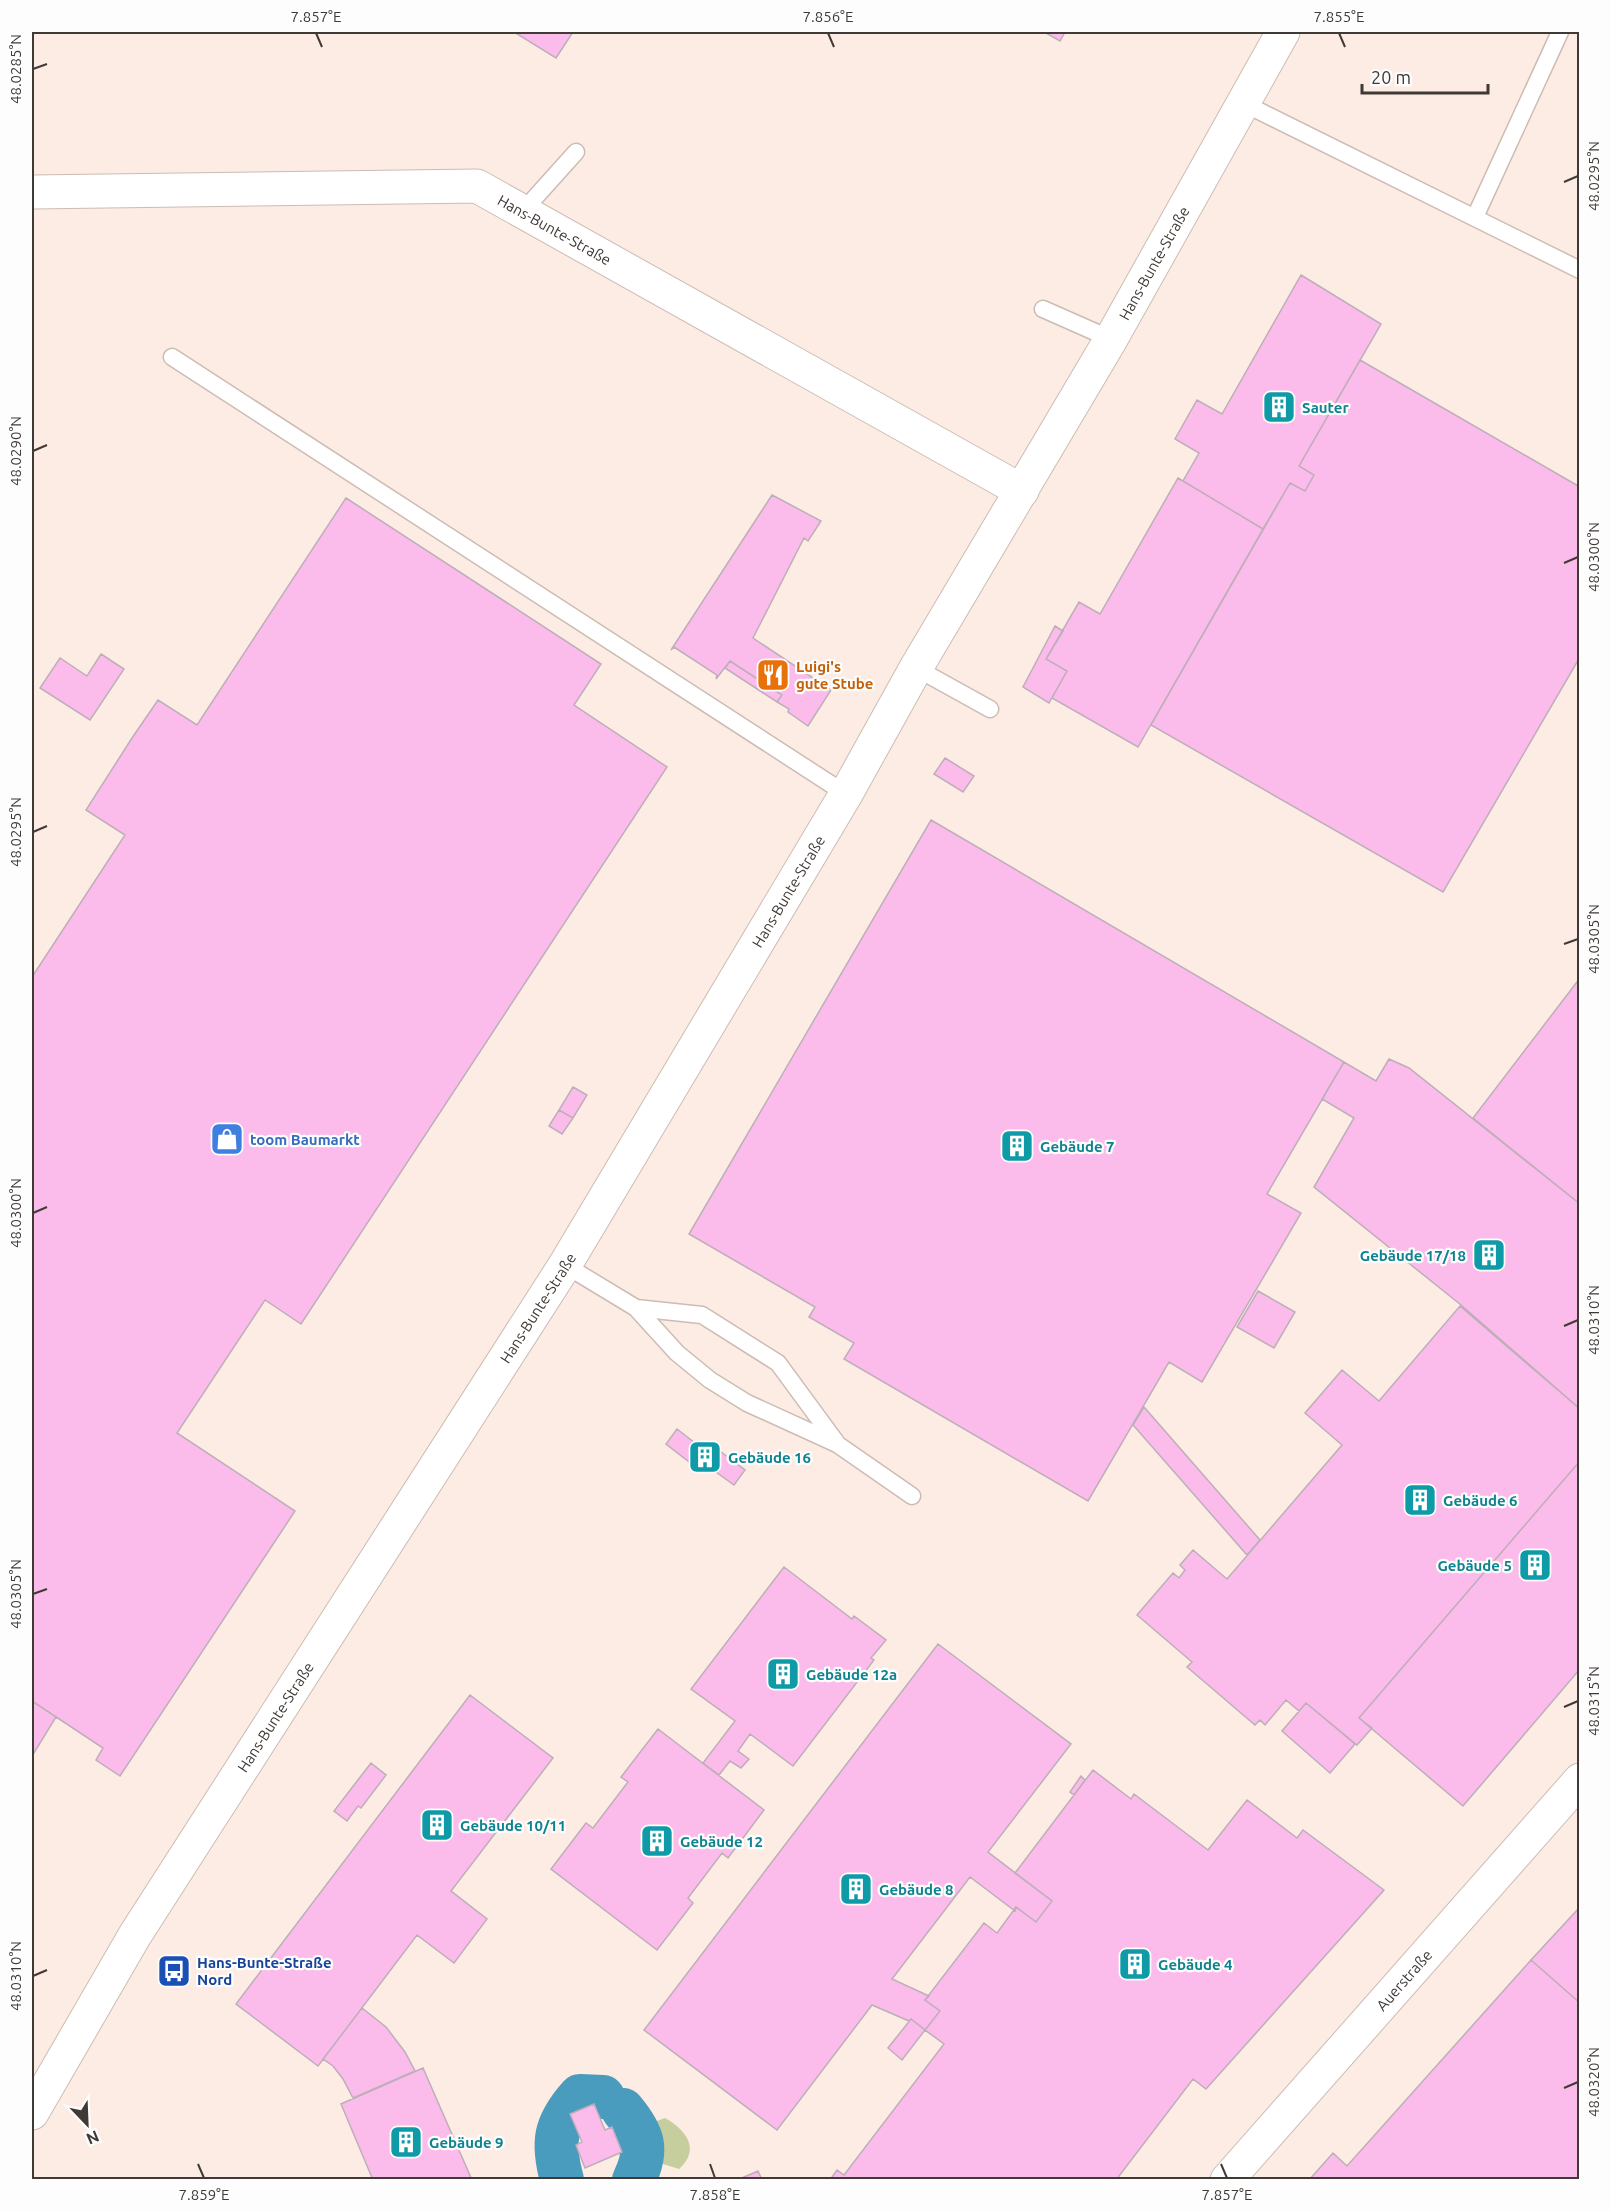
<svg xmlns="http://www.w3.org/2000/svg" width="1611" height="2211" font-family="Ubuntu,sans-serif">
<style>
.green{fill:#c5ce9c}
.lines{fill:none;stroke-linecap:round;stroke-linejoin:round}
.canal{stroke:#499cbe;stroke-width:44}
.building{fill:#fbbceb;stroke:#bdaeb9;stroke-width:1.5}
.service-casing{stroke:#ccbcb4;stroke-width:19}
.minor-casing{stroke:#ccbcb4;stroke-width:35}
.service{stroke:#fff;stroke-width:16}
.minor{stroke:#fff;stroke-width:33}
.ticks{fill:none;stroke:#403a36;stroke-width:2}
.labels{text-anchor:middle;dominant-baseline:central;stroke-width:4.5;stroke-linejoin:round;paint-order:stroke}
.street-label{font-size:15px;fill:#403a36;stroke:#fdfdfd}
.culture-label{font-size:15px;font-weight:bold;fill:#0d838f;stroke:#fdfdfd;text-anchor:start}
.food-label{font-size:15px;font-weight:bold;fill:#c56008;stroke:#fdfdfd;text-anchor:start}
.shop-label{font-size:15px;font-weight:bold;fill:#366cbe;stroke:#fdfdfd;text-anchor:start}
.transit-label{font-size:15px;font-weight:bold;fill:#164399;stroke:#fdfdfd;text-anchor:start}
.neatline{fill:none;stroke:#403a36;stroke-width:2}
.ticks-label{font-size:15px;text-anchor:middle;fill:#403a36}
</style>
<rect width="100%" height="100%" fill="#fdece3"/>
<!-- green -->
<path class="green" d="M665 2118C686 2130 701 2149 679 2169L663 2164 643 2153 638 2128Z"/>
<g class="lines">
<!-- canal -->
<path class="canal" d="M623 2110C643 2134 649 2149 634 2180
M562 2180C552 2143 554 2125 580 2096L603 2097"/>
</g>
<!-- building -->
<path class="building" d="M514 32H573L556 58Z
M1044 32H1065L1060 41Z
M1301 275 1381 324 1299 466 1314 475 1305 491 1290 483 1263 529 1183 481 1199 453 1175 439 1197 400 1222 414Z
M1360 360 1580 487V657L1443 892 1151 725 1290 483 1305 491 1314 475 1299 466Z
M1178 478 1263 529 1138 747 1052 698 1067 671 1046 659 1079 602 1100 614Z
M772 495 821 521 808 541 804 538 753 638 831 690 808 726 788 712 789 709 777 702 782 695 730 661 716 679 717 675 674 647 671 650Z
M346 498 601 664 574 705 667 767 301 1324 265 1300 177 1433 295 1511 120 1776 96 1760 103 1748 32 1701V977L125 835 86 810 132 738 158 700 197 725Z
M1055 626 1063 631 1046 659 1067 671 1049 703 1023 687Z
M101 654 124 669 90 720 40 688 60 658 87 676Z
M730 661 782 695 777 702 725 668Z
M945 758 974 776 963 792 934 774Z
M931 820 1344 1062 1267 1194 1301 1213 1202 1382 1169 1362 1088 1501 844 1359 854 1343 809 1317 815 1307 689 1234Z
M1580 978V1204L1473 1118Z
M1389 1059 1409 1068 1580 1204V1409L1461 1305 1314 1187 1354 1118 1322 1099 1344 1062 1376 1081Z
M573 1087 587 1095 573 1118 559 1110Z
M559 1110 573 1118 562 1134 549 1126Z
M1258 1291 1295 1312 1274 1348 1237 1327Z
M1460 1306 1580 1409V1461L1359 1718 1372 1728 1357 1745 1306 1703 1299 1711 1286 1700 1265 1725 1260 1720 1255 1725 1187 1667 1192 1662 1137 1615 1173 1573 1179 1578 1185 1570 1180 1565 1193 1550 1227 1579 1342 1445 1305 1413 1342 1370 1379 1401Z
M1144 1407 1260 1540 1247 1555 1133 1425Z
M677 1429 708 1453 713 1446 745 1470 734 1485 702 1462 697 1468 666 1444Z
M1580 1461V1669L1463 1806 1359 1718Z
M784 1567 852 1619 854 1616 886 1640 871 1658 874 1660 793 1766 750 1734 738 1751 749 1759 741 1768 730 1761 719 1775 703 1763 735 1721 691 1689Z
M938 1644 1071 1744 988 1852 1052 1901 1036 1922 1016 1907 1015 1911 970 1877 892 1979 929 1996 925 2000 940 2011 925 2030 911 2019 909 2021 872 2005 777 2130 644 2030Z
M470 1695 553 1758 451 1891 487 1919 454 1963 417 1935 318 2066 236 2004Z
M32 1701 56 1717 32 1756Z
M1306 1703 1355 1744 1330 1773 1282 1731Z
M658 1729 764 1810 728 1858 722 1853 688 1898 693 1903 657 1950 551 1869 586 1823 593 1828 628 1782 621 1777Z
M371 1763 386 1775 361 1808 358 1806 347 1821 334 1811Z
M1093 1770 1131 1799 1134 1794 1208 1850 1247 1800 1297 1838 1303 1830 1384 1890 1206 2089 1193 2079 1116 2180H830L837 2170 844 2175 944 2044 925 2030 940 2011 925 2000 984 1923 997 1933 1016 1907 1036 1922 1052 1901 1015 1873Z
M1081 1776 1085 1780 1074 1795 1070 1792Z
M1580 1907V2003L1531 1960Z
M1531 1960 1580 2003V2180H1309L1333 2153 1347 2166Z
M362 2008 386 2027 405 2052 415 2071 353 2098 343 2079 333 2066 323 2059Z
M911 2019 925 2030 902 2060 888 2048Z
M423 2068 472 2180H373L341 2104Z
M594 2104 605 2130 612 2127 622 2152 585 2168 576 2145 582 2142 570 2114Z
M758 2171 762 2180H737Z"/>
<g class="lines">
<!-- service casing -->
<g class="service-casing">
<path id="service" d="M1243 103 1580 270
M523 211 576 152
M1475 217 1560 32
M1043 309 1111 339
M172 357 846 794
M916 668 990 709
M565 1265 636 1308 677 1353 710 1380 747 1403 837 1444 912 1496
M636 1308 702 1315 778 1363 836 1442"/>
</g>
<!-- minor casing -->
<g class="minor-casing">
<g id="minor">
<path id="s1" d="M32 192 477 186 1022 491"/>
<path id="s2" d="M32 2113 135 1935 565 1265 846 794 916 668 1111 339 1283 32"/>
<path id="s3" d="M1227 2180 1580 1780"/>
</g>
</g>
<!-- service -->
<use href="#service" class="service"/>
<!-- minor -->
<use href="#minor" class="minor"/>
</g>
<!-- ticks -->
<path class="ticks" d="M316 33 322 47M828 33 834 47M1339 33 1345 47M33 69 47 64M1564 182 1578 176M33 451 47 445M1564 563 1578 557M33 832 47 826M1564 944 1578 939M33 1213 47 1207M1564 1326 1578 1320M33 1594 47 1589M1564 1707 1578 1701M33 1976 47 1970M1564 2088 1578 2082M198 2164 204 2178M710 2164 715 2178M1221 2164 1227 2178"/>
<!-- icons -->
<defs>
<g id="building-square" transform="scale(1.725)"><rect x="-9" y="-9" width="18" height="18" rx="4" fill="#0f9aa8" stroke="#fdfdfd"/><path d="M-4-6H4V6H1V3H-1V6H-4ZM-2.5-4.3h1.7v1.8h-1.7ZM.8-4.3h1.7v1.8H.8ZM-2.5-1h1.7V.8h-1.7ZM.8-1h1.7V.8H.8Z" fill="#fff"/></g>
<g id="restaurant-square" transform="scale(1.725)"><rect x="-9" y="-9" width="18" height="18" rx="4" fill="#e8710a" stroke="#fdfdfd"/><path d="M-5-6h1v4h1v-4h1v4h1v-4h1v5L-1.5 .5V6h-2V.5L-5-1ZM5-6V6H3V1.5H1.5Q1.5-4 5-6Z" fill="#fff"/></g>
<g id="shop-square" transform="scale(1.725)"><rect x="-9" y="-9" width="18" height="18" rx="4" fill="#3f7fe0" stroke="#fdfdfd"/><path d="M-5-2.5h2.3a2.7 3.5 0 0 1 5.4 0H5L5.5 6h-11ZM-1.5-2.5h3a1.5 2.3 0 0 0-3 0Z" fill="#fff"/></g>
<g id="bus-square" transform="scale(1.725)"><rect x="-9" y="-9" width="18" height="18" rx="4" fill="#1a4fb4" stroke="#fdfdfd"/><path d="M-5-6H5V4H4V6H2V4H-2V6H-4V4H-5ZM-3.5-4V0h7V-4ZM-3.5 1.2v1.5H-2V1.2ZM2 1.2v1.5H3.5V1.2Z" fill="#fff"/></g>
</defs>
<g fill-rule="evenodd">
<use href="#building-square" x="1279" y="407"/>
<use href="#restaurant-square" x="773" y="675"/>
<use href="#shop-square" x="227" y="1139"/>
<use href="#building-square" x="1017" y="1146"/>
<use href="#building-square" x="1489" y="1255"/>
<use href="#building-square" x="705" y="1457"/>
<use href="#building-square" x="1420" y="1500"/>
<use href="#building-square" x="1535" y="1565"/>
<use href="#building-square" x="783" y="1674"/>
<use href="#building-square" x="437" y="1825"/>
<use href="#building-square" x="657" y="1841"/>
<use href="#building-square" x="856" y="1889"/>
<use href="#building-square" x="1135" y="1964"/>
<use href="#bus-square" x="174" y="1971"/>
<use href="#building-square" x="406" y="2142"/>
</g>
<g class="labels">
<!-- street labels -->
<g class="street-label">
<text stroke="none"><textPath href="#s1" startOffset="534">Hans-Bunte-Straße</textPath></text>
<text stroke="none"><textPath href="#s2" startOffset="2164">Hans-Bunte-Straße</textPath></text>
<text stroke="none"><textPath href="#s2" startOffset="1437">Hans-Bunte-Straße</textPath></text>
<text stroke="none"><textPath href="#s2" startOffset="951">Hans-Bunte-Straße</textPath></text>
<text stroke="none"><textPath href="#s2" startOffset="465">Hans-Bunte-Straße</textPath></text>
<text stroke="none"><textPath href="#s3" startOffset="267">Auerstraße</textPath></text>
</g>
<!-- culture labels -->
<g class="culture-label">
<text x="1302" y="407">Sauter</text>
<text x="1040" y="1146">Gebäude 7</text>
<text x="1466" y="1255" text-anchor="end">Gebäude 17/18</text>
<text x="728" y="1457">Gebäude 16</text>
<text x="1443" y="1500">Gebäude 6</text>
<text x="1512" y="1565" text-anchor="end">Gebäude 5</text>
<text x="806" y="1674">Gebäude 12a</text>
<text x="460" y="1825">Gebäude 10/11</text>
<text x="680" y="1841">Gebäude 12</text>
<text x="879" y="1889">Gebäude 8</text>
<text x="1158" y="1964">Gebäude 4</text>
<text x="429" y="2142">Gebäude 9</text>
</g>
<!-- food labels -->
<g class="food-label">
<text x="796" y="666">Luigi's<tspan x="796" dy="17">gute Stube</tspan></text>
</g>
<!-- shop labels -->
<g class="shop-label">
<text x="250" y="1139">toom Baumarkt</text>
</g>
<!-- transit labels -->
<g class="transit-label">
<text x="197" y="1962">Hans-Bunte-Straße<tspan x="197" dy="17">Nord</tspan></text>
</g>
</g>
<!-- border -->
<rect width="1611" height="2211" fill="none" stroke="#fdfdfd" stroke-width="66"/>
<!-- north arrow -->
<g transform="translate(87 2124) rotate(157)" stroke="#fdfdfd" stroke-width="4.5" paint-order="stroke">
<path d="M0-4.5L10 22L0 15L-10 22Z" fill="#403a36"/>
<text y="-9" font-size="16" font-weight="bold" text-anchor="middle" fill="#403a36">N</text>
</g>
<!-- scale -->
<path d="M1362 84v9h126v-9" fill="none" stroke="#403a36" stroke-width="3"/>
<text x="1371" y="84" font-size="18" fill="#403a36" stroke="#fdfdfd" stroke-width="4.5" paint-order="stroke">20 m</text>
<rect x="33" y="33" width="1545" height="2145" class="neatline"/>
<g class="ticks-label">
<text x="316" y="22">7.857°E</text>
<text x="828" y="22">7.856°E</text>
<text x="1339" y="22">7.855°E</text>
<text transform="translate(16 69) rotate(-90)" y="5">48.0285°N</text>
<text transform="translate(1594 176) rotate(-90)" y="5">48.0295°N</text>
<text transform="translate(16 451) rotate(-90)" y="5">48.0290°N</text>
<text transform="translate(1594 557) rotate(-90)" y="5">48.0300°N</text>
<text transform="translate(16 832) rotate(-90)" y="5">48.0295°N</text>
<text transform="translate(1594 939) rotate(-90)" y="5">48.0305°N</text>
<text transform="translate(16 1213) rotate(-90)" y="5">48.0300°N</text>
<text transform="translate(1594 1320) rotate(-90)" y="5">48.0310°N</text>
<text transform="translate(16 1594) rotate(-90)" y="5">48.0305°N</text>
<text transform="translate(1594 1701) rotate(-90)" y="5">48.0315°N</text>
<text transform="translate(16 1976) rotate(-90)" y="5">48.0310°N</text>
<text transform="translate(1594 2082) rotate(-90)" y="5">48.0320°N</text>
<text x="204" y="2200">7.859°E</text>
<text x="715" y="2200">7.858°E</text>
<text x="1227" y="2200">7.857°E</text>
</g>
</svg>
